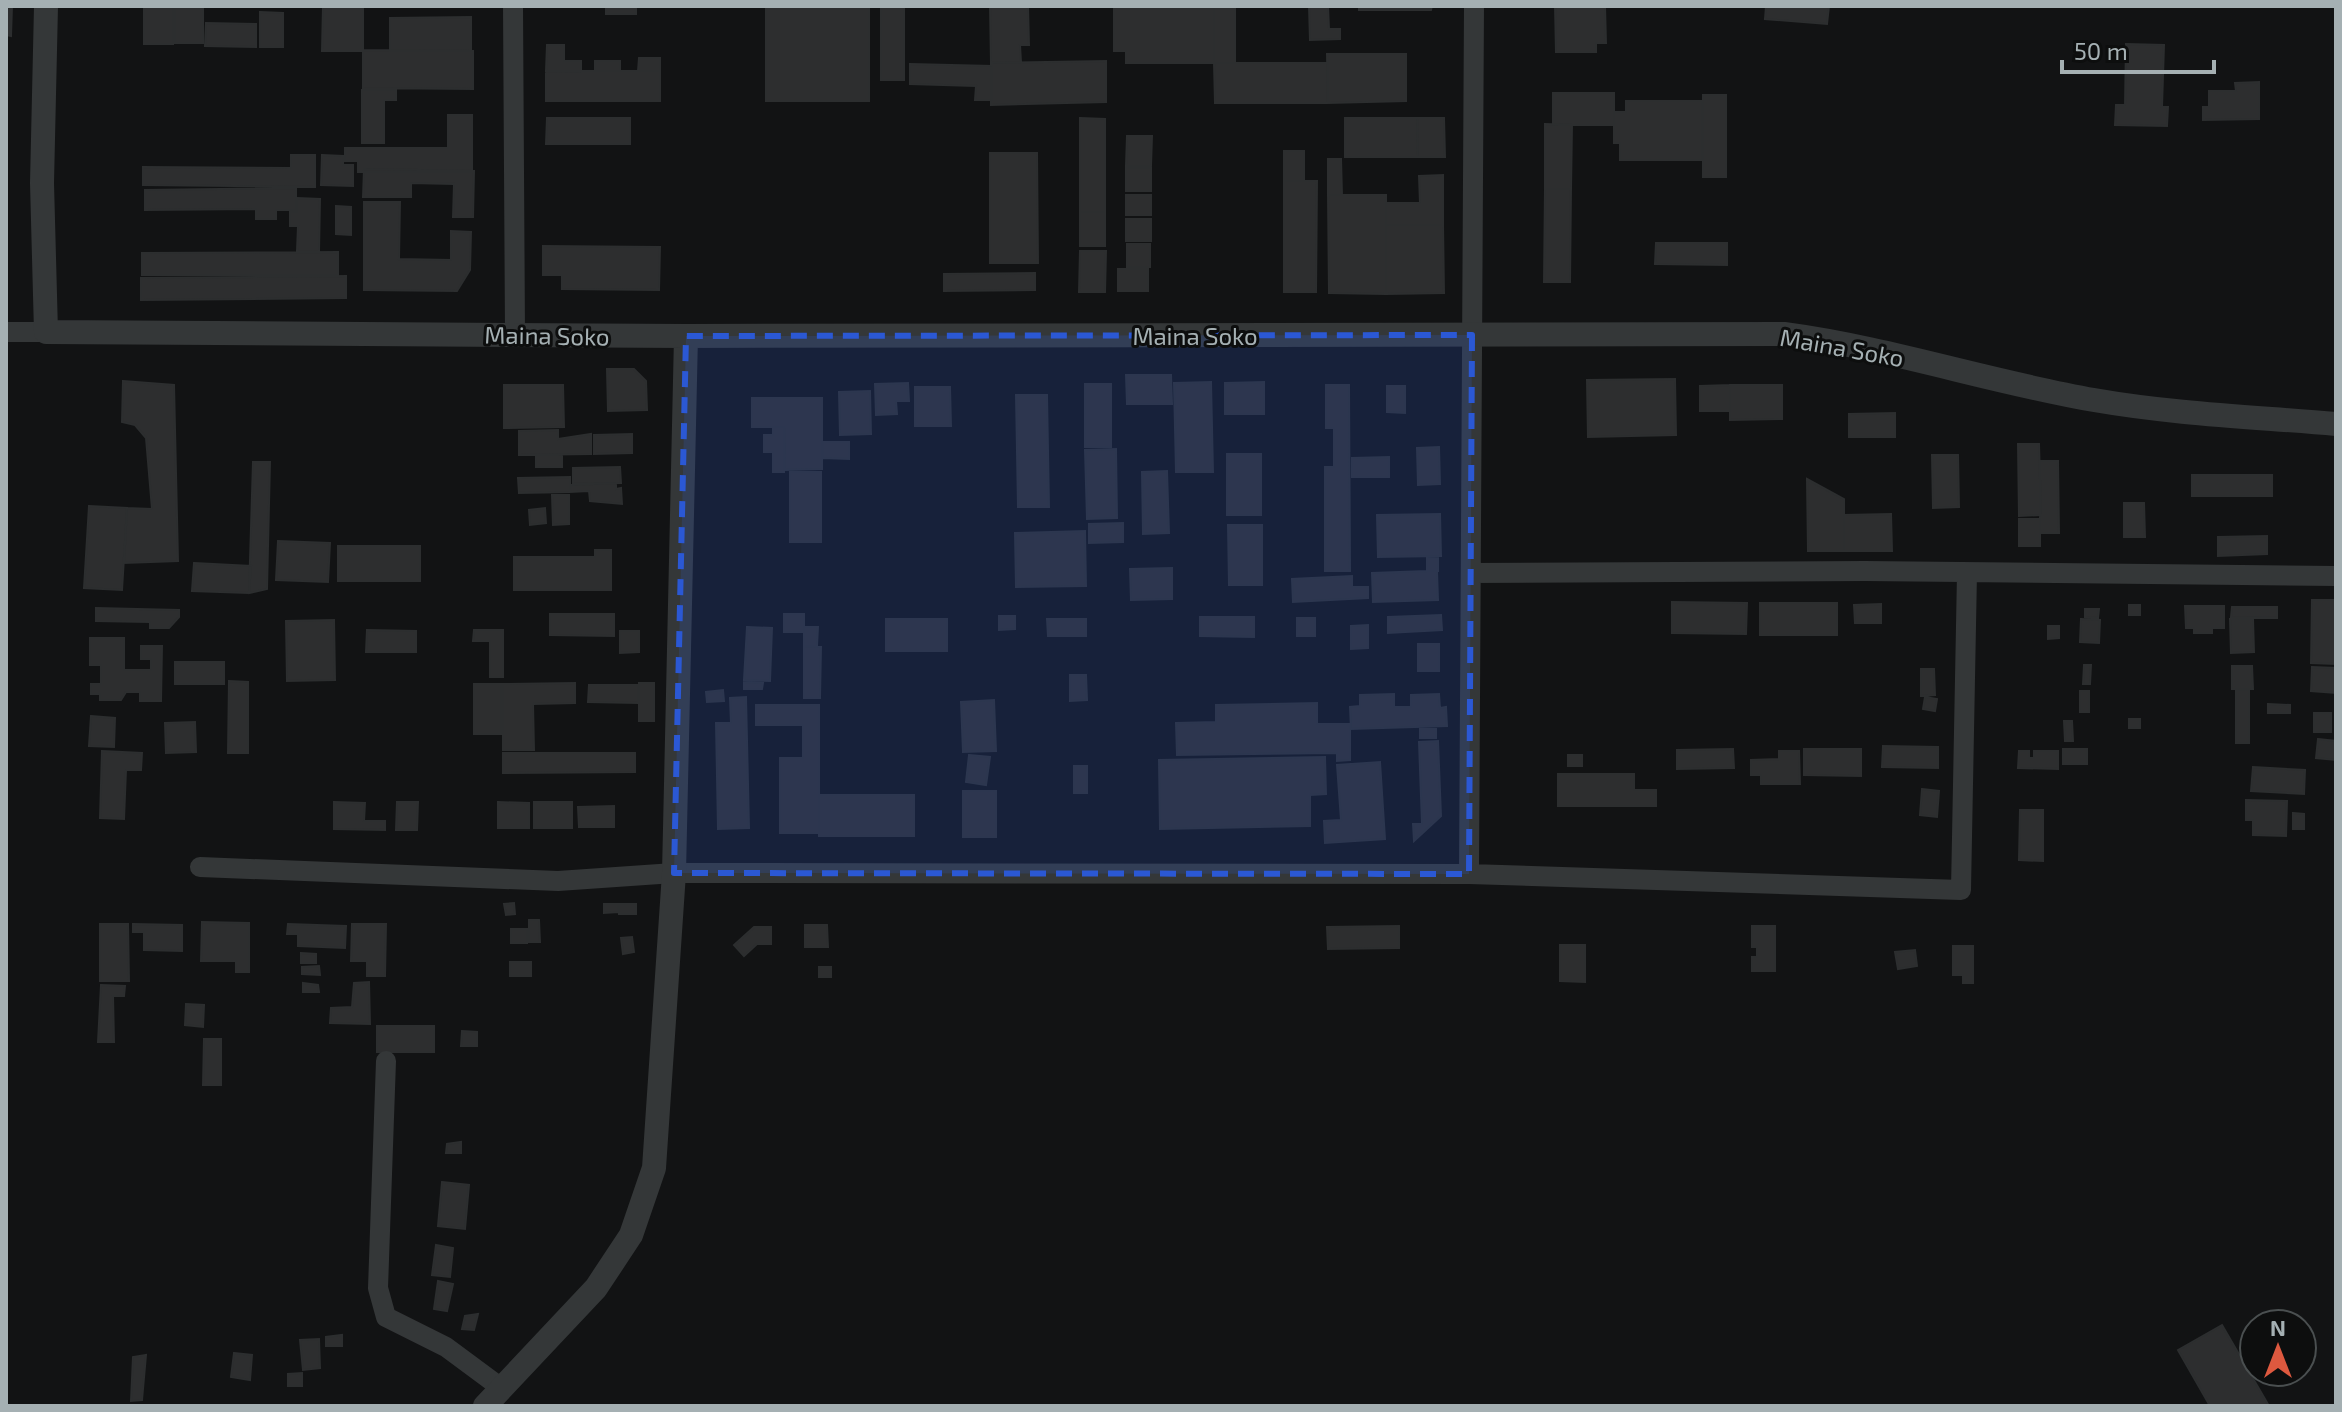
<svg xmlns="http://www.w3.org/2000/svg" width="2342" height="1412" font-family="'Exo 2',sans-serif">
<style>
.building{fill:#2d2e2f;stroke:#2c2e2f;stroke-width:2}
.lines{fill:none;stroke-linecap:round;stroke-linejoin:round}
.minor{stroke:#343738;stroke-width:20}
.tertiary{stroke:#343738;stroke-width:24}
.marked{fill:#2b58d4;fill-opacity:0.2;stroke:#2b58d4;stroke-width:6;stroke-dasharray:16 10;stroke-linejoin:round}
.labels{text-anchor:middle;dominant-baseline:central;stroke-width:6;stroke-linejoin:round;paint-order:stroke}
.street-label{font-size:24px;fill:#a5b0b3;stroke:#0d0e0e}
</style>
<rect width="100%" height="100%" fill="#121314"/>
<!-- building -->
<path class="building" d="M6 6H12L11 36 6 35Z
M144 6H173V44H144Z
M175 6H203V43H175Z
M323 6H363V51H322Z
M606 6H636V14H606Z
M766 6H869V101H766Z
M881 6H904V80H881Z
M990 6H1028L1029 45H1020L1021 62 991 63Z
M1114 6H1214V63H1126V51H1114Z
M1214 6H1235V63H1214Z
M1309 6H1328L1329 29H1340V39L1310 40Z
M1359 6H1432L1431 10H1359Z
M1555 6H1605L1606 43H1596V52H1556Z
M1766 6H1829L1827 24 1765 19Z
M260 12 283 13V47H260Z
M471 17V51H390V18Z
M206 23 256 24V47L205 46Z
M2126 44 2164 45 2162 107H2168L2167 126 2115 125 2116 105H2125Z
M547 45H564V61H581V72L546 71Z
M363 50 473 51V89L363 88Z
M1327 54H1406V101L1328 103Z
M639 58H660V71H638Z
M595 61H620V71H595Z
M1106 61V102L991 105V63Z
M1214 63H1328V103H1215Z
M910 64 992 66V100H975L976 86 910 84Z
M546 71H660V101H546Z
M2259 82V119L2203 120V107H2209V91H2236L2235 83Z
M362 90H396V100H384V143H362Z
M1553 93H1614V125H1553Z
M1703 95H1726V177H1703Z
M1626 101H1702V160H1620V143H1614V112H1626Z
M448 115H472V172H358V161H345V148H448Z
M547 118H630V144H546Z
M1080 118 1105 119V212H1080Z
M1345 118H1417L1418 157H1345Z
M1417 118H1444L1445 157H1418Z
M1545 124 1572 125 1571 189H1545Z
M1127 136H1152L1151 166H1126Z
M1284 151H1304V181H1284Z
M990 153H1037L1038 263H990Z
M291 155H315V187L143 185V167L291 168Z
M322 155 343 156V165H353V186L321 185Z
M1328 159H1341L1342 195H1328Z
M1126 168H1151V191H1126Z
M364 169 474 171 473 217H453L454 184 411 183V197H363Z
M1443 175V225H1386V203H1420L1419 176Z
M1284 181H1317L1316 292H1284Z
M296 188V210H276V219H256V209L145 210V190Z
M1545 189H1571L1570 282H1544Z
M1126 195H1151V215H1126Z
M1328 195H1386V294L1329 293Z
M297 198 320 199 319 252 297 251 298 226H290V212H297Z
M364 202H400L399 259 451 260V231L471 232 470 270 457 291 364 290Z
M336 206 351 207V235L336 234Z
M1080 212H1105V246H1080Z
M1126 219H1151V241H1126Z
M1386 225H1443L1444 293 1386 294Z
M1656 243H1727V265L1655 264Z
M1127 244H1150V267H1127Z
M543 246 660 247 659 290 562 289V275H543Z
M1080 251H1106L1105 292H1079Z
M338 252V275H142V253Z
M1118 269H1148V291H1118Z
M1035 273V290L944 291V274Z
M346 276V298L141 300V278Z
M607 369H634L646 381 647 410 608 411Z
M1126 375H1171L1172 404H1127Z
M1675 379 1676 435 1588 437 1587 380Z
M123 381 174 385 178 561 124 563 127 508 152 509 146 438 135 425 122 422Z
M1211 382 1213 472H1176L1174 383Z
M1264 382V414H1225V383Z
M908 383 909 401H896L897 414 876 415 875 384Z
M1085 384H1111V447H1085Z
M504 385H563L564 427 504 428Z
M1326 385H1349L1350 571H1325V467H1334V428H1326Z
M1730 385H1782V419L1730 420Z
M1730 385V411H1700V386Z
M1387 386H1405V413L1387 412Z
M915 387H950L951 426H915Z
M870 391 871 434 840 435 839 392Z
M1016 395H1047L1049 507H1018Z
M752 398H822V469L785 470 784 427H752Z
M1895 413V437H1849V414Z
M773 427H784V472H773V452H764V435H773Z
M558 430V439L591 434V454L519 455V431Z
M632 434V453L594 454V435Z
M823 442H849V459L823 458Z
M2018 444H2039L2041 515 2019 516Z
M1439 447 1440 484 1418 485 1417 448Z
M1116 449 1117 518 1087 519 1085 450Z
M1227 454H1261V515H1227Z
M536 455H562V467H536Z
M1932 455H1958L1959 507 1933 508Z
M1389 457V477H1352V458Z
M2040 461H2058L2059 533H2040Z
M253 462H270L267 589 249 593Z
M620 467 621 483 573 484V468Z
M1167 471 1169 533 1143 534 1142 472Z
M790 472H821V542H790Z
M2192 475H2272V496H2192Z
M570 477V492L519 493 518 478Z
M1807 479 1844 499V551H1808Z
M616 483V489L621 488 622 504 590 501 589 491 570 492V485Z
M552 495H569V524L553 525Z
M2124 503H2144L2145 537H2124Z
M89 506 127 508 122 590 84 588Z
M545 508 546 523 530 525 529 510Z
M1440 514 1441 556 1378 557 1377 515Z
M1891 514 1892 551H1844V515Z
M2019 519H2040V546H2019Z
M1123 523V542L1089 543V524Z
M1228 525H1262V585H1229Z
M1085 531 1086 586 1016 587 1015 533Z
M2267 536V554L2218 556V537Z
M278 541 330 543 328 582 276 580Z
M338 546H420V581H338Z
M595 550H611V590H514V557H595Z
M1427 558H1438V571H1427Z
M194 563 251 566 249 593 192 591Z
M1172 568V599L1131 600 1130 569Z
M1427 571H1437L1438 600 1373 602 1372 573Z
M1352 576V587H1368V598L1293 602 1292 579Z
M2312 600H2336V664L2311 663Z
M1672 602 1747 603 1746 634 1672 633Z
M1760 603H1837V635H1760Z
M1881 604V623H1855L1854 605Z
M2129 605H2140V615H2129Z
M2185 606H2224V628H2212V633H2194V628H2186Z
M2232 607H2277V618L2231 617Z
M96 608 179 610V617L169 628H150V622L96 621Z
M2085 609H2099L2098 618 2085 617Z
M550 614H614V636L550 635Z
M784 614H804V632H784Z
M1441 615 1442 630 1388 633V617Z
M999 616H1015V629L999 630Z
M1200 617H1254V637L1200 636Z
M1297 618H1315V636H1297Z
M886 619H947V651H886Z
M1047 619H1086V636H1048Z
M2081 619 2100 620 2099 643 2080 642Z
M2230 619H2253L2254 652 2231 653Z
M334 620 335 680 287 681 286 621Z
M1368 625V648L1351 649V626Z
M2048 626H2059V638L2048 639Z
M747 627 772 628 770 681 744 680Z
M804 627H818L817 646H804Z
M367 630 416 631V652H366Z
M474 630H503V677H490V641H473Z
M620 631H639V652L620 653Z
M90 638H124V670H151V659H141V646H162L161 701H140V692H126L121 700H100V694H91V684H101V665H90Z
M1418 644H1439V671H1418Z
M804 646 821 647 820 698H804Z
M175 662H224V684H175Z
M2084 665H2091L2090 684H2083Z
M2232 666H2252L2253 689H2232Z
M2312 667 2336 668V693L2311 691Z
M1921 669H1934L1935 695 1921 696Z
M1070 675H1086L1087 700 1070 701Z
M229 681 248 682V753H228Z
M744 682 763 683 762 689H744Z
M575 683V703L533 704 534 750H503V684Z
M639 683H654V721H639Z
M474 684H501V734H474Z
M589 685H638V703L588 702Z
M723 690 724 701 707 702 706 692Z
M2236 690H2249V743H2236Z
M2080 691H2089V712H2080Z
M1394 694V707H1411V695L1439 694 1440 708 1446 707 1447 726 1351 729 1350 707 1360 706V695Z
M746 697 749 828 718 829 716 723H731L730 698Z
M1925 697 1937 699 1935 711 1923 709Z
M994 700 996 751 963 752 961 702Z
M1317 703V724H1350V760L1337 761V753L1177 755 1176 723 1216 722V705Z
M2268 704 2290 705V713H2268Z
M756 705H819V833H780V758H803V725H756Z
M2314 713H2331V732H2314Z
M91 716 115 718 114 747 89 746Z
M2129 719H2140V728H2129Z
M2064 721H2072L2073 741H2065Z
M195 722 196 752 166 753 165 723Z
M1420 729H1436V738H1420Z
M2318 739 2336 741V760L2316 758Z
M1438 741 1441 816 1414 841 1413 824H1422L1419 742Z
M1883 746 1938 747V768L1882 767Z
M1733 749 1734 768 1677 769V750Z
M1804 749H1861V776L1804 775Z
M2063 749H2087V764H2063Z
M102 751 142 753 141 770H126L124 819 100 818Z
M1779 751H1799L1800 784H1761V775H1751V760L1779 759Z
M2019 751H2029V758H2034V751H2058V769L2018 768Z
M503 753H635V772L503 773Z
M969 755 990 757 986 785 966 782Z
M1568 755H1582V766H1568Z
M1325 757 1326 794 1310 795V826L1160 829 1159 760Z
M1380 762 1385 839 1325 843 1324 821 1341 820 1337 765Z
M1074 766H1087V793H1074Z
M2253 767 2305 770 2304 794 2251 791Z
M1558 774H1634V790H1656V806H1558Z
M1922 789 1939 791 1937 817 1920 815Z
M963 791H996V837H963Z
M819 795H914V836H819Z
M2246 800 2287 801 2286 836 2253 835V820H2246Z
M334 802 365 803 364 821H385V830L334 829Z
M397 802H418L417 830H396Z
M498 802 529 803V828H498Z
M534 802H572V828H534Z
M614 806V827H579L578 807Z
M2020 810H2043V861L2019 860Z
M2293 813 2304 814V829H2293Z
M514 903 515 914 506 915 504 904Z
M604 904H618V912L604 913Z
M619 904H636V914H619Z
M529 920H539L540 942H529Z
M202 922 249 923V972H236V961H201Z
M100 924H128L129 981H100Z
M133 924 182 925V951L144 950V932H133Z
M288 924 346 926 345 948 298 946V934H287Z
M352 924H386L385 976H367V961H351Z
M805 925H827L828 947H805Z
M1399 926V948L1328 949 1327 927Z
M1752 926H1775V971H1752V957H1757V947H1752Z
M754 927H771V944H757L744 956 734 945Z
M511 929H527V943H511Z
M632 937 634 952 623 954 621 938Z
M1560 945H1585V982L1560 981Z
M1953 946H1973V983H1963V975H1953Z
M1915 950 1917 966 1898 969 1895 952Z
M301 953 316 954V963H301Z
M510 962H531V976H510Z
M319 966 320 975 302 974V967Z
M819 967H831V977H819Z
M369 982 370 1024 330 1023 331 1008 352 1007 354 983Z
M303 983 318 985 319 992H303Z
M101 985 125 986 124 996H113L114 1042H98Z
M186 1004 204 1005 203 1027 185 1025Z
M377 1026H434V1052H377Z
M462 1031 477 1032V1046H461Z
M204 1039H221V1085H203Z
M461 1142V1153H446L447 1144Z
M442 1182 469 1185 465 1229 438 1226Z
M436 1245 453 1248 450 1277 432 1275Z
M438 1281 453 1284 447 1311 434 1309Z
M478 1314 474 1330 462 1329 465 1316Z
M2222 1325 2269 1406H2210L2178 1350Z
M342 1335V1346H326V1337Z
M319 1339 320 1368 303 1370 300 1340Z
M234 1353 252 1355 250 1380 231 1377Z
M146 1355 142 1400 131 1401 133 1357Z
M302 1373V1386H288V1374Z"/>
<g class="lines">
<!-- minor -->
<path class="minor" d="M513 6 515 334
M6 332H46
M1471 573 1865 571 2336 576
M200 867 558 881 674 873 1469 874 1961 890 1967 573
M1469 874 1474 6
M386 1061 378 1288 386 1317 446 1347 500 1387"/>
<!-- tertiary -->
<path class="tertiary" d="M46 6 42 183 46 332 686 336 1784 334C1889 348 1990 382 2094 400 2174 414 2255 417 2336 424
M485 1406 596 1288 631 1235 654 1168 674 873 686 336"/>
</g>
<!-- marked area -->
<path class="marked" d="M1472 335 1469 874 674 873 686 336Z"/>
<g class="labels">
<!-- street labels -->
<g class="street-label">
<text transform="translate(547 335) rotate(1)">Maina Soko</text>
<text x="1195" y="335">Maina Soko</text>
<text transform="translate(1842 347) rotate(10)">Maina Soko</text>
</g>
</g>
<!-- border -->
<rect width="2342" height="1412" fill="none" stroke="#a5b0b3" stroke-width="16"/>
<!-- north arrow -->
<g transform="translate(2278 1348)"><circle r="38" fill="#0d0e0e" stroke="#4a4f50" stroke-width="2"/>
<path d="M0-6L14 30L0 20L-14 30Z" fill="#de593f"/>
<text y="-12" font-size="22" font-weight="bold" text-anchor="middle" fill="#a5b0b3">N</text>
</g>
<!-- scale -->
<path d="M2062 60v12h152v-12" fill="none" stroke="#a5b0b3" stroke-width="4"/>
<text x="2074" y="60" font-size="24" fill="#a5b0b3" stroke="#0d0e0e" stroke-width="6" paint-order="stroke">50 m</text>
</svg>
